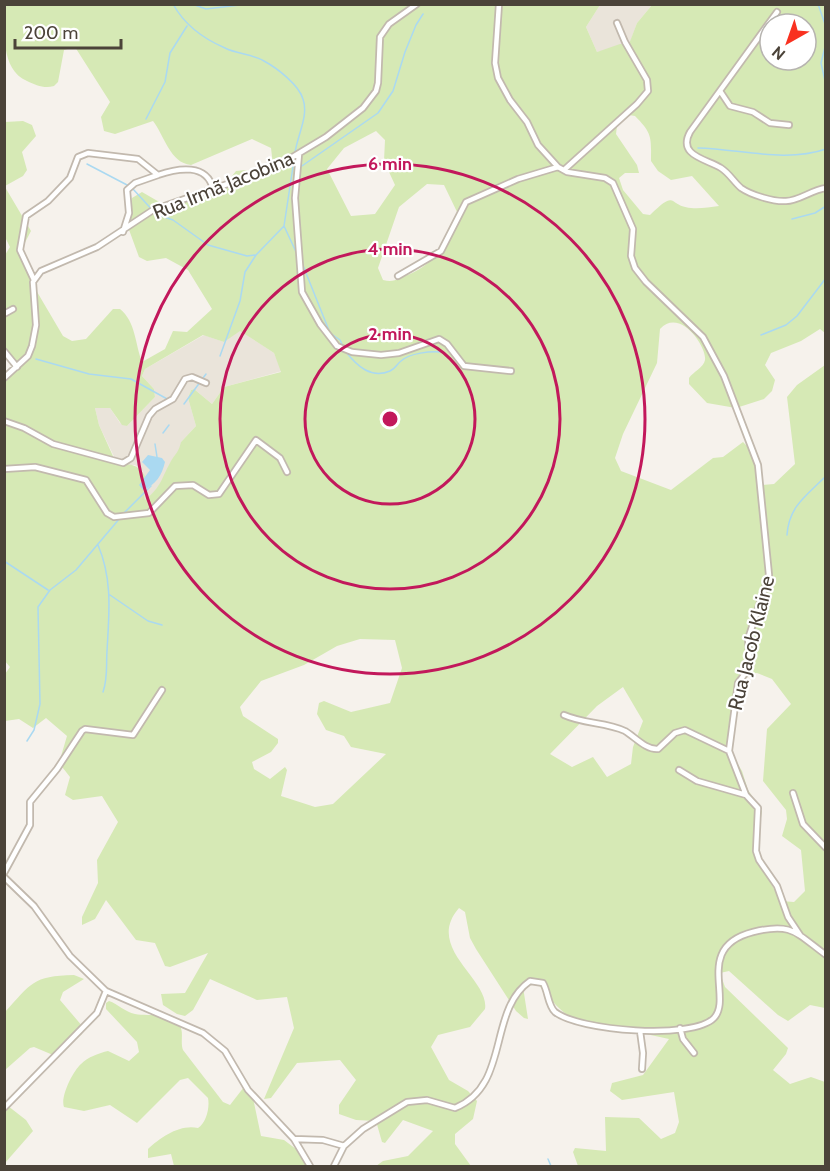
<svg xmlns="http://www.w3.org/2000/svg" width="830" height="1171" font-family="Cabin,sans-serif">
<style>
.residential{fill:#eae4da}
.green{fill:#d6e9b5;fill-rule:evenodd}
.water{fill:#aad9f1}
.lines{fill:none;stroke-linecap:round;stroke-linejoin:round}
.stream{stroke:#aad9f1;stroke-width:1.5}
.street-casing{stroke:#c2b9ae;stroke-width:8}
.street{stroke:#fff;stroke-width:4.5}
.ring{fill:none;stroke:#c2185b;stroke-width:3}
.labels{text-anchor:middle;dominant-baseline:central;stroke-width:4.5;stroke-linejoin:round;paint-order:stroke}
.street-label{font-size:20px;fill:#4b4339;stroke:#fff}
.centre{fill:#c2185b;stroke:#fff;stroke-width:3}
.ring-label{font-size:18px;text-anchor:middle;font-weight:bold;fill:#c2185b;stroke:#fff;stroke-width:4.5;stroke-linejoin:round;paint-order:stroke}
</style>
<rect width="100%" height="100%" fill="#f6f2ec"/>
<!-- residential -->
<path class="residential" d="M600 5H652L637 23 629 45 597 52 586 27Z
M239 330 274 353 282 371 224 387 212 404 194 389 191 390 188 398 196 426 181 442V451L172 460 162 485 145 500 143 485 145 477 142 470 135 465H118L99 425 95 408H110L120 423 127 426 155 397 154 389 142 376 145 369 204 335 224 342Z"/>
<!-- green -->
<path class="green" d="M4 5H600L586 27 597 52 620 44H629L637 23 652 5H825V333L820 329 801 341 771 353 765 365 775 380 772 391 764 399 736 408 707 403 689 384V378C693 372 704 367 705 360 707 347 680 307 660 329L657 363 623 434 615 458 621 471 671 490 713 458 723 457 743 442 749 448 761 485 774 484 795 464 787 397 797 385 825 365V1008L810 1005 788 1021 778 1015 729 971 720 973 725 987 788 1048 786 1054 773 1070 790 1084 811 1077 825 1082V1166H578L573 1152 575 1148 606 1151 605 1117 639 1118 661 1139 675 1133 679 1122 674 1092 622 1100 610 1091 612 1083 643 1075 669 1039 572 1018C556 1009 547 993 534 980L523 987 528 1019 524 1018 516 1011 476 949 470 938 465 912 459 908C424 948 490 979 485 1009L470 1027 438 1035 431 1047 449 1080 468 1091 477 1101 473 1119 455 1134V1144L471 1166H376L383 1161 408 1156 433 1131 403 1120 385 1143 382 1142 376 1121 356 1120 339 1114V1105L356 1080 340 1060 297 1063 271 1098 264 1099 294 1028 287 997 257 1000 210 979 193 1010 185 1016 177 1014 163 1005 161 994 185 993 208 953 170 967 165 966 155 943 136 940 106 900 95 919 82 925V917L98 883 97 860 118 822 102 796 73 800 65 795 70 777 59 763 67 736 46 718 33 728 19 719 5 721V674L10 667 4 660V377L10 374 12 365 4 356 5 255 10 247 5 237V187L31 231 19 254 33 285 63 336 72 341 86 339 113 309H120C136 322 135 344 142 362L165 349 173 331 187 332 212 309 188 270 166 258 147 261 139 257 128 227 132 198 142 192 161 203 185 202 220 191 236 171 246 170 265 175 273 165 271 148 252 139 191 165C170 163 164 135 153 121L115 134 104 131 101 117 110 102 75 47 64 50 58 82 54 86C44 89 36 85 27 81 0 69 5 32 4 5ZM770 24H806V60H770ZM629 115 635 116C653 134 651 138 651 161L658 171 671 180 692 176 719 206C710 207 700 209 691 208 667 206 678 188 650 215L643 214 623 190 619 178 625 173H639L637 165 616 134 617 126ZM376 131 385 140 384 161 395 185 375 214 351 216 327 169 344 148ZM427 184 444 185 459 216C446 242 437 262 410 274 399 278 395 283 383 280L378 268 399 207ZM240 331 274 353 281 372 224 387 212 404 194 389 191 390 188 398 196 426 181 442C178 454 176 452 170 463 161 479 162 486 145 500L143 486 145 476C139 465 130 463 117 465L99 425 95 408H110L122 425 127 426 155 397 154 389 142 376 145 369 203 335 224 342ZM360 639 395 640 402 668 390 703 351 712 324 701 319 703 317 714 326 730 344 736 351 747 386 754 333 804 315 807 281 796 287 770 285 767 270 779 254 769 252 762 271 752 278 743V739L243 716 240 707 261 681 304 665 337 646ZM757 673 772 679 791 704 767 729 763 781 786 810 787 819 782 836 801 850 805 891 794 902 781 901 755 856 762 811 748 790 742 771 730 751 735 697 749 674ZM623 687 643 721 633 747 631 764 607 777 593 757 572 767 550 754 597 706Z
M23 121 32 125 36 136 22 152 27 170 23 176 5 186V122Z
M74 975 84 979 63 992 60 1000 83 1027 82 1034 53 1055 34 1047 30 1048 5 1070 4 1013C32 983 32 976 74 975Z
M109 1001C118 1004 125 1012 135 1014 148 1017 172 1010 180 1026 184 1033 180 1042 183 1050L223 1102 230 1105 244 1087 253 1098 261 1136 284 1140 296 1149 306 1166H174L171 1154 148 1158V1149C161 1137 180 1124 198 1128 206 1123 210 1108 208 1098L188 1078 180 1080 137 1123 110 1105 84 1111 64 1107C60 1097 73 1071 81 1064 88 1057 99 1053 108 1051L129 1061 139 1052 137 1042 106 1009V1003Z
M8 1106 26 1120 33 1131 5 1163V1107Z"/>
<!-- water -->
<path class="water" d="M148 455 162 458 165 462C162 475 156 485 143 490L139 485 150 470 142 462Z"/>
<g class="lines">
<!-- stream -->
<path class="stream" d="M173 4C184 24 204 39 225 48 237 54 252 54 264 61 277 68 299 85 303 99 309 116 297 136 295 153
M192 4 206 9 248 4
M818 4 826 27
M826 43 821 63 826 85
M146 119 165 82 170 53 187 26
M698 148C741 149 785 163 826 149
M294 160 284 226 298 256
M87 164 129 186
M299 168 378 113 393 91 405 52 416 25 423 14
M133 189 156 214 173 220 208 245 247 256 255 255
M792 219 815 213 826 206
M302 263 330 333 340 340 344 348
M761 335 786 325 797 316 826 278
M346 352C357 366 371 379 390 371 395 369 397 364 401 361 410 353 430 351 442 352
M220 356 240 301 245 272 256 255 284 226
M36 359 89 374 131 379 169 400
M184 404 206 374
M163 433 169 425
M155 444 157 457
M123 514 151 486
M787 535C789 506 806 496 826 476
M98 545C113 580 109 614 107 651 106 666 108 678 103 692
M4 561 48 590
M110 595 148 621 162 625
M27 741 34 730 40 704 38 607 50 590 76 570 120 518
M548 1159 551 1166"/>
<!-- street casing -->
<g class="street-casing">
<path id="street" d="M499 4 495 63 498 78 510 100 527 122 538 145 558 167 567 172 605 178 613 183 633 229 631 256 635 268 646 282 703 337 724 376 758 465 769 575 748 639 750 667 738 683 729 751 746 795 758 808 756 851 759 860 777 886 788 917 800 935
M777 12 690 132C677 156 707 159 721 168 729 173 734 182 741 188 751 195 774 202 786 201 799 201 811 190 826 188
M720 91 730 106 753 112 770 123 789 125
M299 154 295 198 302 292 320 324 337 346 352 352 381 355 399 353 439 339 447 344 464 366 511 371
M564 170 637 104 648 91 647 80 625 42 617 23
M158 175C178 168 207 163 213 189
M398 276 441 251 466 202 518 179 558 167
M34 280 20 250 26 216 48 201 70 178 78 157 88 153 138 159 158 175 135 183 127 190 129 213 123 232
M4 314 13 309
M4 351 17 367
M4 378 28 356 32 346 36 325 33 282 41 271 97 247 153 210 276 167 326 137 363 108 376 91 378 83 380 37 389 24 417 4
M4 421 24 428 53 444 123 463 131 458 149 416 155 409 173 399 185 379 192 377 206 383
M4 469 35 467 86 480 107 513 114 517 149 513 175 486 193 485 209 495 219 494 256 440 280 458 287 472
M564 715C584 724 606 722 625 731 635 737 646 750 658 749L675 733 685 730 729 751
M679 770 697 781 746 795
M793 793 803 824 826 848
M4 873 30 825V802L57 769 82 731 85 729 133 735 162 690
M4 877 34 906 70 956 106 991 203 1033 225 1051 248 1090 294 1139 310 1166
M680 1028 683 1039 694 1053
M640 1031 643 1053 642 1069
M4 1108 97 1013 106 991
M294 1139 323 1140 344 1146
M334 1166 344 1146 363 1129 407 1102 427 1100 455 1108C511 1085 487 1011 530 981L543 983C548 991 548 1006 555 1012 579 1031 693 1040 714 1018 733 998 694 947 753 932 792 922 796 933 826 955"/>
</g>
<!-- street -->
<use href="#street" class="street"/>
</g>
<!-- distance rings -->
<g class="ring">
<circle cx="390" cy="419" r="85"/>
<circle cx="390" cy="419" r="170"/>
<circle cx="390" cy="419" r="255"/>
</g>
<g class="labels">
<!-- street labels -->
<g class="street-label">
<text transform="translate(223 185) rotate(-22)">Rua Irmã Jacobina</text>
<text transform="translate(751 643) rotate(-76)">Rua Jacob Klaine</text>
</g>
</g>
<circle cx="390" cy="419" r="9" class="centre"/>
<g class="ring-label">
<text x="390" y="170">6 min</text>
<text x="390" y="255">4 min</text>
<text x="390" y="340">2 min</text>
</g>
<!-- border -->
<rect width="830" height="1171" fill="none" stroke="#4b4339" stroke-width="12"/>
<!-- north arrow -->
<g transform="translate(788 42) rotate(220)"><circle r="28" fill="#ffffff" stroke="#b7b4b0" stroke-width="1.5"/>
<path d="M0-4.5L10 22L0 15L-10 22Z" fill="#f93120"/>
<text y="-9" font-size="16" font-weight="bold" text-anchor="middle" fill="#4b4339">N</text>
</g>
<!-- scale -->
<path d="M15 39v9h106v-9" fill="none" stroke="#4b4339" stroke-width="3"/>
<text x="24" y="39" font-size="18" fill="#4b4339" stroke="#ffffff" stroke-width="4.5" paint-order="stroke">200 m</text>
</svg>
